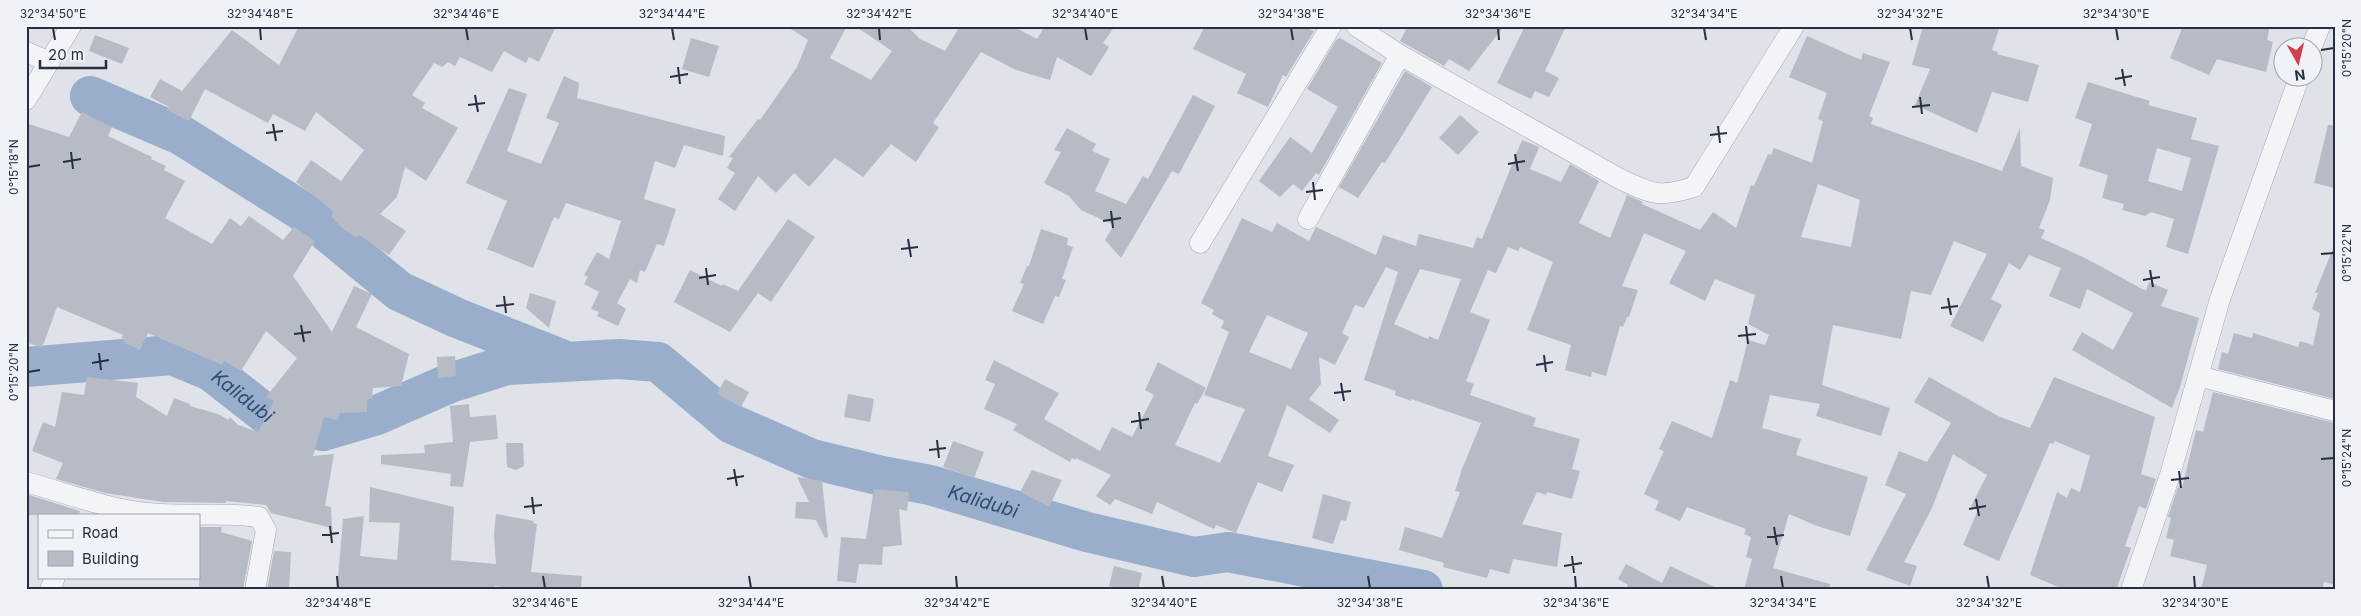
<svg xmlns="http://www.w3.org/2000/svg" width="2361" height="616" font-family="Inter,sans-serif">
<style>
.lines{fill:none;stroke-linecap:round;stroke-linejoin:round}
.river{stroke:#99aeca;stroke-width:40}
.building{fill:#b6bbc6;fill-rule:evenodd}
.street-casing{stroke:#a4a9b3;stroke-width:21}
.street{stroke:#f2f4f7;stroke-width:20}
.ticks{fill:none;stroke:#272f41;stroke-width:2}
.labels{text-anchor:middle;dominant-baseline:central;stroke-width:5;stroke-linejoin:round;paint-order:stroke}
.water-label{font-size:19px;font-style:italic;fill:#304b76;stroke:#eff2f6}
.neatline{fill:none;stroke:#272f41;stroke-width:2}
.ticks-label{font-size:12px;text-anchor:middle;fill:#272f41}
</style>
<rect width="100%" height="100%" fill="#dfe2e9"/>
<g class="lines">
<!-- river -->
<g class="river">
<path d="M90 96 181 135 302 211 399 291 457 318 559 358"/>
<path id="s1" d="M26 367 172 355 211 371 271 418 323 431 377 415 450 383 507 365 619 359 658 362 732 424 812 459 882 476 930 485 1087 532 1194 557 1228 552 1423 590"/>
</g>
</g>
<!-- building -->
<path class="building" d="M299 26H556L539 62 529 57 526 63 504 51 492 72 460 57 455 66 448 62 442 67 434 63 412 95 425 103 422 108 458 128 426 181 405 167 397 197 380 214 406 231 389 255 359 235 357 238 342 228 331 216 334 211 296 182 311 160 341 181 364 150 316 112 305 131 273 114 268 123 205 89 189 121 167 110 169 107 150 97 160 79 182 91 232 30 279 65Z
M786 26H847L830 58 871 80 892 51 855 26H907L920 39 945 51 960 26H1013L1037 39 1045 26H1115L1103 43 1109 47 1091 76 1057 57 1050 80 1016 70 981 52 933 123 939 127 916 162 891 144 863 177 835 158 809 187 794 173 776 193 758 176 735 211 718 199 735 173 727 168 733 158 729 157 758 119 760 120 797 67 808 40Z
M1205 26H1301L1314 31 1286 77 1283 75 1268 107 1237 93 1246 74 1193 49Z
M1408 26H1504L1469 71 1449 59 1444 66 1400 41Z
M1525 26H1566L1545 71 1559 78 1549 97 1535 91 1531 99 1497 83Z
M1923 26H2000L1992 50 1998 52 1997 54 2039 65 2028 102 1992 92 1977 133 1915 105 1930 69 1912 65Z
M2183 26H2270L2267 40 2273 42 2266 72 2217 59 2209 75 2170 58Z
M95 35 129 48 122 64 89 51Z
M1807 36 1861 60 1863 53 1890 62 1869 116 1873 118 1871 124 2002 171 2020 128 2021 166 2053 178 2050 200 2039 228 2045 230 2041 238 2085 258 2146 291 2149 282 2168 290 2161 306 2199 318 2180 387 2172 408 2072 350 2082 332 2113 350 2133 313 2087 289 2080 309 2049 296 2061 268 2029 255 2020 270 2009 263 1991 299 2002 305 1983 342 1950 326 1987 254 1954 241 1931 295 1911 291 1901 339 1833 325 1822 385 1890 408 1881 436 1816 416 1820 404 1770 395 1762 428 1801 439 1796 455 1868 477 1850 536 1817 526 1789 514 1773 568 1830 584 1829 590H1744L1752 559 1746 557 1751 537 1744 534 1746 529 1687 507 1680 521 1655 510 1659 501 1644 494 1664 451 1659 449 1672 421 1712 438 1730 380 1737 383 1748 340 1765 345 1769 335 1748 324 1755 295 1715 279 1705 301 1669 283 1686 251 1644 233 1622 286 1638 290 1629 317H1627L1623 327 1620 326 1606 376 1592 372 1591 377 1565 370 1571 345 1527 330 1553 262 1520 247 1518 251 1508 247 1496 273 1488 270 1470 312 1490 320 1466 381 1474 384 1470 395 1536 418 1533 426 1580 439 1572 469 1580 471 1572 499 1547 492 1546 495 1537 492 1522 524 1562 533 1557 567 1513 559 1509 574 1490 569 1487 578 1443 567 1444 563 1399 550 1405 527 1442 538 1460 492 1455 491 1462 469 1481 423 1411 399V401L1395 395 1396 391 1364 380 1398 272 1386 267 1364 308 1355 305 1342 333 1349 337 1335 365 1319 357 1321 384 1309 399 1339 420 1330 433 1287 405 1268 456 1294 465 1282 492 1258 482 1236 533 1216 525 1214 529 1157 502 1152 514 1115 499 1110 505 1096 496 1111 475 1076 458 1075 460 1072 458 1070 462 1013 430 1017 424 984 409 995 384 985 380 994 360 1059 393 1044 419 1100 451 1112 427 1132 437 1154 395 1145 390 1158 362 1206 388 1197 404 1195 403 1175 445 1220 463 1245 409 1204 395 1229 332 1221 328 1224 321 1212 314 1214 310 1201 303 1242 218 1272 232 1277 223 1309 241 1316 227 1376 255 1383 235 1416 246 1419 234 1473 248 1477 237 1482 239 1522 140 1539 147 1530 169 1561 182 1570 164 1599 181 1579 223 1610 238 1627 195 1643 202 1642 204 1700 230 1713 212 1736 228 1751 185 1754 186 1768 154 1771 155 1774 148 1812 163 1823 121 1818 119 1827 93 1789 77ZM1818 184 1860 200 1851 247 1801 237ZM1420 269 1461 279 1438 340 1429 336 1428 339 1394 324ZM1267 315 1308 333 1291 369 1249 352Z
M691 38 719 46 709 77 682 69Z
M1340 38 1382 63 1319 175 1316 173 1302 191 1293 184 1280 197 1259 181 1290 137 1312 153 1338 107 1307 89 1336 40Z
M1405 71 1432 87 1385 163 1382 162 1358 198 1339 187Z
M564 76 579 83 577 98 725 136 723 156 684 145 675 168 655 161 644 199 676 209 664 246 657 244 645 272 640 270 637 283 630 279 617 303 626 309 618 326 597 316 599 312 591 309 599 292 584 284 588 277 584 275 597 252 609 259 621 221 566 203 559 219 554 217 533 268 487 249 507 201 466 183 509 88 527 94 507 151 541 164 559 123 546 118Z
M2088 82 2150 101 2148 105 2197 118 2191 139 2219 146 2188 254 2166 247 2174 219 2151 212 2145 216 2122 210 2124 204 2102 198 2108 175 2079 166 2092 124 2075 118ZM2157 148 2191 158 2182 191 2148 181Z
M1193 95 1215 106 1179 174 1172 171 1121 258 1105 240 1114 225 1081 210 1069 196 1044 183 1061 152 1054 150 1067 128 1096 144 1092 151 1110 159 1095 191 1126 204 1143 176 1148 179Z
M82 112 112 127 108 136 152 157 151 159 166 166 164 170 185 181 165 218 212 244 230 218 241 226 249 216 283 240 294 227 315 241 293 276 332 332 354 286 372 294 356 327 409 354 401 386 373 388 372 399H367V412L340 413 338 420 324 417 313 456 334 454 325 506 331 507 332 528 271 513 266 505 226 501V503L163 502 105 493 56 479 63 463 32 451 43 422 55 427 62 392 84 395 87 377 138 383 136 397 167 416 174 398 190 404V406L218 414 229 420 230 417 238 425 258 432 274 401 266 397 297 358 266 331 241 371 224 361 222 365 148 333 140 350 123 342 125 339 121 338 123 335 57 307 42 348 26 342V123L69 137Z
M1460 115 1479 132 1458 155 1439 138Z
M2328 125H2335V188L2314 183Z
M788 219 815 237 771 302 758 293 730 332 674 302 690 270 722 286 723 284 738 291Z
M1041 229 1068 238 1067 245 1073 247 1062 279 1066 280 1059 297 1055 296 1043 324 1012 311 1024 284 1020 283 1027 266H1029Z
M2334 246 2335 399 2218 369 2222 352 2228 354 2234 333 2252 338 2253 333 2298 347 2300 341 2313 345 2320 313 2312 309 2318 293H2315Z
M530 293 556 301 549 328 526 308Z
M455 356 456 376 438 378 437 357Z
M1929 377 1998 416 2030 428 2054 377 2155 417 2141 474 2156 479 2146 509 2139 506 2125 546 2131 548 2116 590H2065L2030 575 2057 492 2067 498 2071 488 2080 492 2090 456 2055 441 2053 444 2050 443 1999 561 1963 545 1978 510 1971 506 1987 475 1953 454 1932 508 1904 562 1917 566 1910 586 1866 570 1906 494 1885 485 1899 451 1927 462 1951 423 1914 402Z
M725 379 749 392 741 407 717 394Z
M2213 392 2335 423V573L2333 584 2324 582 2322 590H2201L2207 565 2170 556 2174 540 2166 538 2171 518 2168 517 2178 487 2182 488 2196 430 2203 432Z
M848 394 874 399 870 422 844 417Z
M469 404 470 417 496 415 498 439 470 442 463 487 450 486 451 474 381 464V455L425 453 424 445 453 442 450 406Z
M953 441 984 452 974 478 943 467Z
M506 443H523L524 466 516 470 507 467Z
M1032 470 1062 480 1049 507 1020 492Z
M797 477 822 481 828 537 825 538 816 520 795 518 796 502H809Z
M370 487 454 507 451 560 496 564 494 534 496 514 534 521 533 523 537 524 531 572 582 576 581 590H528L495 586V590H337L343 519 364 516 360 556 397 560 400 523 369 522Z
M874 489 909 492 907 511 899 509 902 545 883 547 882 565 859 564 856 583 837 581 841 537 866 539Z
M26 494 80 511 79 515H26Z
M1323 494 1351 502 1346 521 1341 520 1333 544 1312 538Z
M199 527H222L221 532 252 541 243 590H199Z
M274 551 291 552 289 590H267Z
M1626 564 1662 583 1670 566 1721 590H1625L1628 585 1618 579Z
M1114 566 1142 573 1138 590H1124L1109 586Z"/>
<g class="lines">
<!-- street casing -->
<g class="street-casing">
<path id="street" d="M1356 26 1400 55 1620 179C1652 194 1659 198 1694 187L1794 26
M2311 48 2320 26
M26 52 50 62
M26 100 71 26
M1308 219 1400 55
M1200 243 1331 26
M2198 376 2335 411
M26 482C66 493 107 509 148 513 185 517 222 512 259 517L266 530 255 590
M50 590 55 577
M2131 590 2170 475 2220 299 2299 78"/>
</g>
<!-- street -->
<use href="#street" class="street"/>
</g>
<!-- ticks -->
<path class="ticks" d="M53 28 55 40M260 28 261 40M466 28 468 40M672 28 674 40M879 28 880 40M1085 28 1087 40M1291 28 1293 40M1498 28 1499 40M1704 28 1706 40M1910 28 1912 40M2116 28 2118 40M2321 50 2334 48M678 67 680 84M2122 69 2125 86M670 77 688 74M2115 79 2132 76M475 95 478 112M1920 97 1922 114M468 105 485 103M1912 107 1930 105M273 124 276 141M1718 126 1720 143M266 133 283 131M1710 135 1727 133M71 152 73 169M1515 154 1518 171M63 162 81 159M1508 164 1525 161M28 167 40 165M1313 182 1315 200M1306 192 1323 190M1111 211 1113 228M1103 221 1121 218M908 239 911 257M901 249 918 247M2321 254 2334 253M706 268 708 285M2150 270 2153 287M699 278 716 275M2143 280 2160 277M504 296 506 313M1948 298 1951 315M496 306 514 304M1941 308 1958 306M301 325 304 342M1746 326 1748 344M294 334 311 332M1738 336 1756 334M99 353 101 370M1544 355 1546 372M92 363 109 360M1536 365 1553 362M28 372 40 370M1341 383 1344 401M1334 393 1351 391M1139 412 1141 429M1131 422 1149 419M937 440 939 458M929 450 946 448M2321 459 2334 458M734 469 737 486M2179 471 2181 488M727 479 744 476M2171 480 2189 478M532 497 534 514M1976 499 1979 516M524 507 542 505M1969 509 1986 506M330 526 332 543M1774 527 1777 545M322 535 339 533M1767 537 1784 535M1572 556 1574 573M1564 566 1582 563M337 576 338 588M543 576 545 588M749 576 751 588M956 576 957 588M1162 576 1164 588M1368 576 1370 588M1575 576 1576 588M1781 576 1783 588M1987 576 1989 588M2194 576 2195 588"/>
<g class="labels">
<!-- water labels -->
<g class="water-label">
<text stroke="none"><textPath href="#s1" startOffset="229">Kalidubi</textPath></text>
<text stroke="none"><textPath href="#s1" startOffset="1026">Kalidubi</textPath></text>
</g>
</g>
<!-- border -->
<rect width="2361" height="616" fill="none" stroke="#eff2f6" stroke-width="55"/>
<!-- legend -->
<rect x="38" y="514" width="162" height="65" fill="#eff2f6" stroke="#9fa4ae"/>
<rect x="48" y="530" width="25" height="8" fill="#f2f4f7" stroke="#9fa4ae"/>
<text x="82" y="538" font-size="15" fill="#272f41">Road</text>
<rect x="48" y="551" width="25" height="15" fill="#b6bbc6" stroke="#9fa4ae"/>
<text x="82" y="564" font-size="15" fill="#272f41">Building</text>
<!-- north arrow -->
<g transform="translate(2298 62) rotate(172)"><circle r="24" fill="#eff2f6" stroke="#9fa4ae"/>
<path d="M0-4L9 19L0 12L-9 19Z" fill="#d33f4d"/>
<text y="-8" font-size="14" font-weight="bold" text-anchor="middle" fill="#272f41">N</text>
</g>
<!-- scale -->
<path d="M40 60v8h66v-8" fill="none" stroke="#272f41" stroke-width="2.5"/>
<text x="48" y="60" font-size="15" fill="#272f41" stroke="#eff2f6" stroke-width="4" paint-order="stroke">20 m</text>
<rect x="28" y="28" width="2306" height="560" class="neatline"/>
<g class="ticks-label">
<text x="53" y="18">32°34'50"E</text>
<text x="260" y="18">32°34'48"E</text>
<text x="466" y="18">32°34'46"E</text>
<text x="672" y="18">32°34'44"E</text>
<text x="879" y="18">32°34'42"E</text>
<text x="1085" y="18">32°34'40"E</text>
<text x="1291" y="18">32°34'38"E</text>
<text x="1498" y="18">32°34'36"E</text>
<text x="1704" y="18">32°34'34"E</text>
<text x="1910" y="18">32°34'32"E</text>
<text x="2116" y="18">32°34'30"E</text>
<text transform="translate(2347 48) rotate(-90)" y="4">0°15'20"N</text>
<text transform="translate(14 167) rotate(-90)" y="4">0°15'18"N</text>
<text transform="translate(2347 253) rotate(-90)" y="4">0°15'22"N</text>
<text transform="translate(14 372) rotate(-90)" y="4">0°15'20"N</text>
<text transform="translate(2347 458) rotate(-90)" y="4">0°15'24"N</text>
<text x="338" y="607">32°34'48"E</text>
<text x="545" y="607">32°34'46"E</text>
<text x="751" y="607">32°34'44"E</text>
<text x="957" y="607">32°34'42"E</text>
<text x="1164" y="607">32°34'40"E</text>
<text x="1370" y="607">32°34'38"E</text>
<text x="1576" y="607">32°34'36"E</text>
<text x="1783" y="607">32°34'34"E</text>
<text x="1989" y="607">32°34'32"E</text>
<text x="2195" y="607">32°34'30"E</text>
</g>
</svg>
